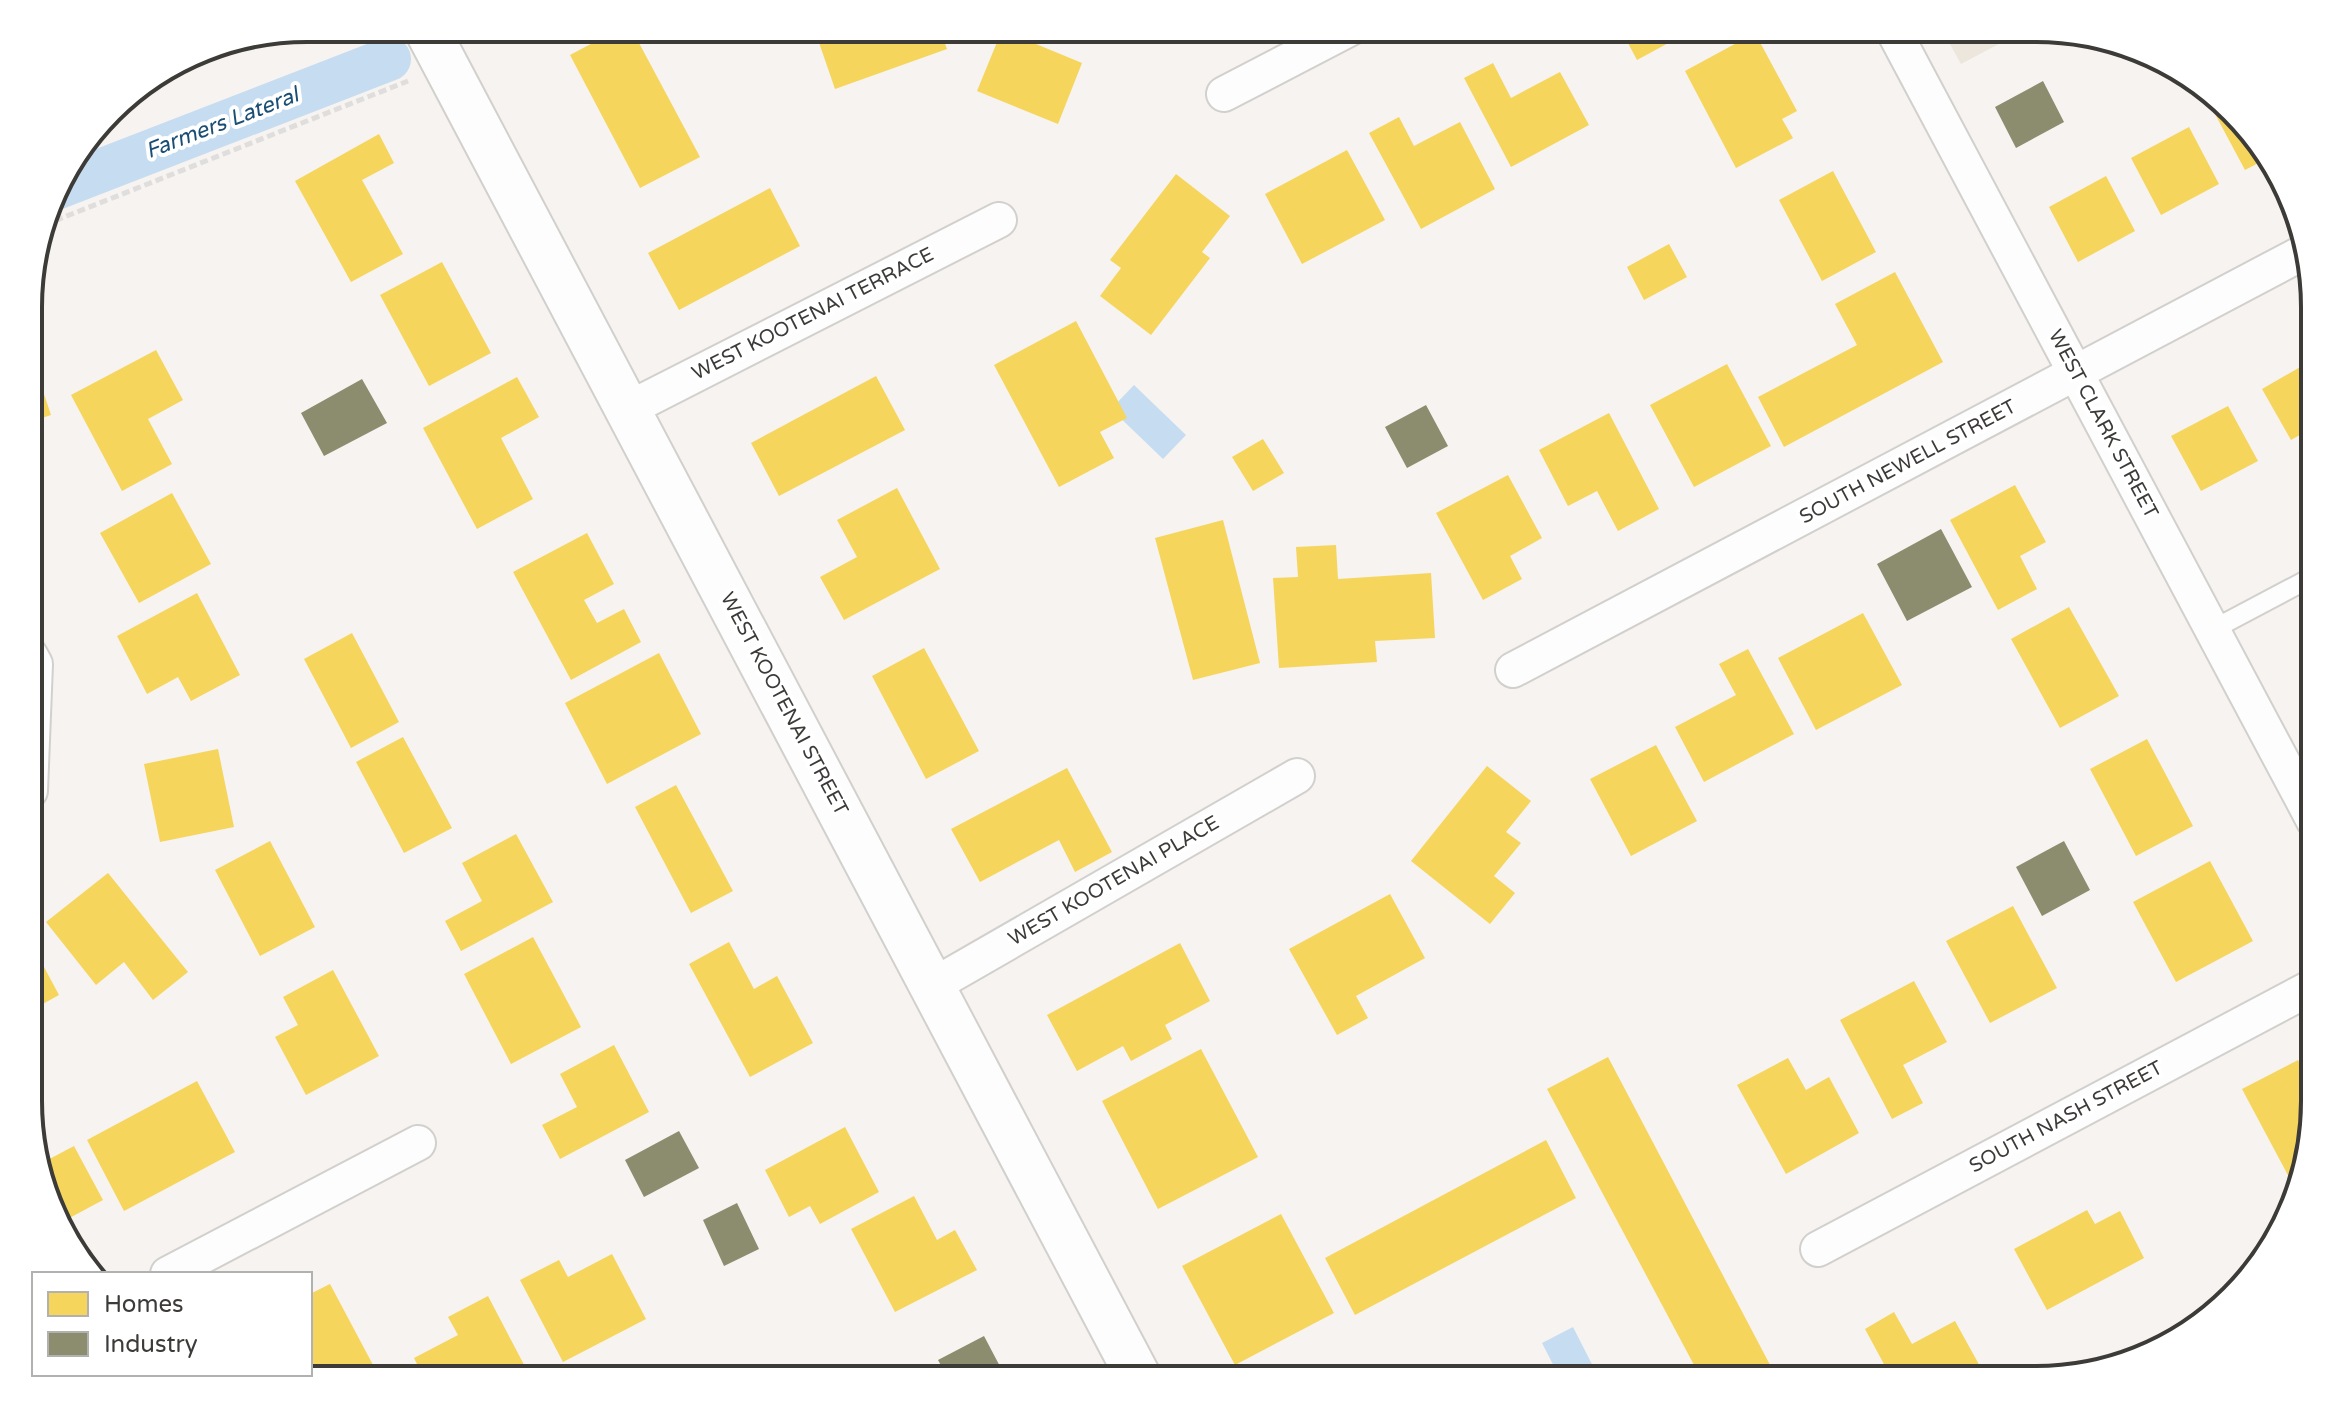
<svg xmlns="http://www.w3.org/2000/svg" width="2343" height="1408" font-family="'Varela Round',sans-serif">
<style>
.built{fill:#ece6dd}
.water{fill:#c6ddf1}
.homes{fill:#f6d55c}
.industry{fill:#8c8c6e}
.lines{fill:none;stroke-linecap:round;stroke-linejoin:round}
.canal{stroke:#c6ddf1;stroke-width:44}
.lane-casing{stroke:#d2d0cd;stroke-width:22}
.street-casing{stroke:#d2d0cd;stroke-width:38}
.secondary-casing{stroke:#d2d0cd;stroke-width:48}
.path{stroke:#dfdedc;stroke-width:5;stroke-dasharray:8 4;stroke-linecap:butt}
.lane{stroke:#fefdfd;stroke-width:18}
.street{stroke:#fefdfd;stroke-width:34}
.secondary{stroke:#fefdfd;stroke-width:44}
.labels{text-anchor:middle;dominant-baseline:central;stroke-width:8;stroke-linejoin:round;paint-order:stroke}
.street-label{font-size:20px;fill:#3d3b38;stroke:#fff}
.water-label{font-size:22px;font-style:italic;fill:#1a4e74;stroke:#fff}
.rim{fill:none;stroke:#3d3b38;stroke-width:4}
</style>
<rect width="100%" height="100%" fill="#f6f3f0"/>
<!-- built -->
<path class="built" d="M1941 28H2029L1961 64Z"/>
<!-- water -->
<path class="water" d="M1134 385 1186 435 1163 459 1111 409Z
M1573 1327 1600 1380H1561L1542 1343Z"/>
<!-- homes -->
<path class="homes" d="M621 28H631L700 157 640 188 570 55Z
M814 28H939L947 49 835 89Z
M1620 28H1696L1637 60Z
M1002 30 1082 63 1058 124 977 91Z
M1755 33 1797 111 1782 119 1793 138 1736 168 1685 71Z
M1493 63 1511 98 1560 72 1589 125 1511 167 1464 78Z
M2223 110 2268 152 2270 157 2245 170 2215 114Z
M1399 117 1414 146 1460 122 1495 189 1421 229 1369 133Z
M2189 127 2219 184 2161 215 2131 158Z
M379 134 394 163 362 180 403 254 351 282 295 181Z
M1347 150 1385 220 1302 264 1265 194Z
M1833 171 1876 252 1822 281 1779 200Z
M1176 174 1230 216 1202 252 1210 258 1151 335 1100 296 1121 268 1110 260Z
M2106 176 2135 231 2078 262 2049 207Z
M770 188 800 246 679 310 648 253Z
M1669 244 1687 277 1644 300 1627 267Z
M442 262 491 353 429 386 380 295Z
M1895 272 1943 362 1784 447 1758 397 1857 345 1835 304Z
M1076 321 1127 418 1100 432 1114 458 1059 487 994 365Z
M156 350 183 400 148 419 172 464 122 491 71 395Z
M31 355 51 415 30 422V356Z
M2314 359V427L2291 440 2262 389Z
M1727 364 1771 446 1694 487 1650 405Z
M876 376 905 430 779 496 751 443Z
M517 377 539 417 501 438 533 499 477 529 423 428Z
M2228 406 2258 461 2201 491 2171 436Z
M1609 413 1659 509 1618 531 1597 491 1568 506 1539 450Z
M1263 439 1284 473 1253 491 1232 457Z
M1508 475 1542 538 1510 556 1522 579 1483 600 1436 513Z
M2015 485 2046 542 2020 556 2037 589 1998 610 1950 520Z
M897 488 940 569 844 620 820 577 857 557 837 520Z
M172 493 211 564 139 603 100 533Z
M1223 520 1260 663 1193 680 1155 538Z
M587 533 614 584 584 600 597 623 624 609 641 642 571 680 513 572Z
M1336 545 1338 579 1431 573 1435 638 1375 641 1377 662 1279 668 1273 578 1298 577 1296 547Z
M197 593 240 675 191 701 178 677 147 694 117 636Z
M2069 607 2119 696 2060 728 2011 639Z
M1863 613 1902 685 1816 730 1778 658Z
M352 633 399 722 351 748 304 659Z
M924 648 979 751 926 779 872 676Z
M1748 649 1794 734 1704 782 1675 727 1736 695 1719 664Z
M659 653 701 734 607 784 565 703Z
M403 737 452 828 404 853 356 762Z
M2147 739 2193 826 2136 856 2090 769Z
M1656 745 1697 821 1631 856 1590 779Z
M218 749 234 827 160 842 144 764Z
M1487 766 1531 801 1506 832 1521 843 1494 876 1515 893 1490 924 1411 861Z
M1067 768 1112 852 1075 872 1059 840 980 882 951 829Z
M676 785 733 891 691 913 635 807Z
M516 834 553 902 461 951 445 921 482 901 462 863Z
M270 841 315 927 260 956 215 870Z
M2210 861 2253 941 2176 982 2133 902Z
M108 873 188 972 153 1000 124 962 96 985 46 922Z
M1390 894 1425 958 1356 996 1368 1018 1337 1035 1289 949Z
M2013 906 2057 988 1990 1023 1946 941Z
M533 937 581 1027 511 1064 464 974Z
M30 941 59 995 30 1011Z
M729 942 754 989 777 976 813 1043 750 1077 689 964Z
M1180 943 1210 1001 1165 1025 1172 1039 1131 1061 1123 1046 1077 1071 1047 1015Z
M333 970 379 1056 306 1095 275 1037 298 1025 283 997Z
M1914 981 1947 1042 1903 1065 1923 1103 1892 1119 1840 1020Z
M614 1045 649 1112 560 1159 542 1125 577 1107 560 1074Z
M1201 1049 1258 1157 1158 1209 1102 1101Z
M1608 1057 1778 1380H1702L1547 1089Z
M1788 1058 1806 1090 1829 1077 1859 1133 1786 1174 1737 1085Z
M2298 1060 2314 1091V1119L2297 1178 2291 1181 2242 1089Z
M197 1081 235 1152 124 1211 87 1140Z
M845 1127 879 1192 820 1224 810 1206 789 1217 765 1170Z
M1546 1140 1576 1198 1355 1315 1325 1258Z
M74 1146 103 1200 62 1222 40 1164Z
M914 1196 937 1240 955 1230 977 1270 895 1312 851 1229Z
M2087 1210 2095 1224 2120 1211 2144 1258 2047 1310 2014 1249Z
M1281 1214 1334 1313 1235 1365 1182 1266Z
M612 1254 646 1319 563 1362 520 1280 559 1260 568 1277Z
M330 1284 381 1380H315L310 1370V1294Z
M488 1296 531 1378 425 1380 414 1358 458 1335 448 1317Z
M1894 1312 1912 1344 1955 1321 1987 1379H1892L1865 1329Z"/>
<!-- industry -->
<path class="industry" d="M2043 81 2064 122 2016 148 1995 107Z
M362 379 387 423 324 456 301 413Z
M1426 405 1448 446 1407 468 1385 427Z
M1941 529 1972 587 1907 621 1877 564Z
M2064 841 2090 890 2042 916 2016 867Z
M679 1131 699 1168 644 1197 625 1160Z
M737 1203 759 1249 724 1266 703 1220Z
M984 1336 1004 1374 992 1380H949L938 1360Z"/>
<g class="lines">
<!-- canal -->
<path class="canal" d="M56 188 389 59"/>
<!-- lane casing -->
<g class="lane-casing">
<path id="lane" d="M2212 630 2314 576"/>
</g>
<!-- street casing -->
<g class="street-casing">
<path id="street" d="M1892 28 2314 821
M1224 94 1351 28
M628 409 999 220
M30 655 35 664 30 791
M1513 670 2302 253
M932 986 1297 776
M1818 1249 2314 986
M168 1274 418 1143"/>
</g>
<!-- secondary casing -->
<g class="secondary-casing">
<path id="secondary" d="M426 28 1140 1380"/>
</g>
<!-- path -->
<path class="path" d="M44 225 408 81"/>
<!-- lane -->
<use href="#lane" class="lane"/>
<!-- street -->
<use href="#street" class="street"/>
<!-- secondary -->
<use href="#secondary" class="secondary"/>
</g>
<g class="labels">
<!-- street labels -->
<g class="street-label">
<text transform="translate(813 314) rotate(-27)">WEST KOOTENAI TERRACE</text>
<text transform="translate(2103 424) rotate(62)">WEST CLARK STREET</text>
<text transform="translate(1908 462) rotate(-28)">SOUTH NEWELL STREET</text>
<text transform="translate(784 704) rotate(62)">WEST KOOTENAI STREET</text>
<text transform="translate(1114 881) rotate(-30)">WEST KOOTENAI PLACE</text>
<text transform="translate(2066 1117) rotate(-28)">SOUTH NASH STREET</text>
</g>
<!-- water labels -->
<g class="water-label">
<text transform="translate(222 123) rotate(-21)">Farmers Lateral</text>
</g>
</g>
<!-- crop -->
<path d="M0 0H2343V1408H0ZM307 42H2036A265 265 0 0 1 2301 307V1101A265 265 0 0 1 2036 1366H307A265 265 0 0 1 42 1101V307A265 265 0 0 1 307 42Z" fill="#fff" fill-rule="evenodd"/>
<path class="rim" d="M307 42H2036A265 265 0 0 1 2301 307V1101A265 265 0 0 1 2036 1366H307A265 265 0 0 1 42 1101V307A265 265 0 0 1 307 42Z"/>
<!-- legend -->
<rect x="32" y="1272" width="280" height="104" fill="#ffffff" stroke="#b1b1af" stroke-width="2"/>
<rect x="48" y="1292" width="40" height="24" fill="#f6d55c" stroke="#b1b1af" stroke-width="2"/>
<text x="104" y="1312" font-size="24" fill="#3d3b38">Homes</text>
<rect x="48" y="1332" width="40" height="24" fill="#8c8c6e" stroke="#b1b1af" stroke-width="2"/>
<text x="104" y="1352" font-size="24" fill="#3d3b38">Industry</text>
</svg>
